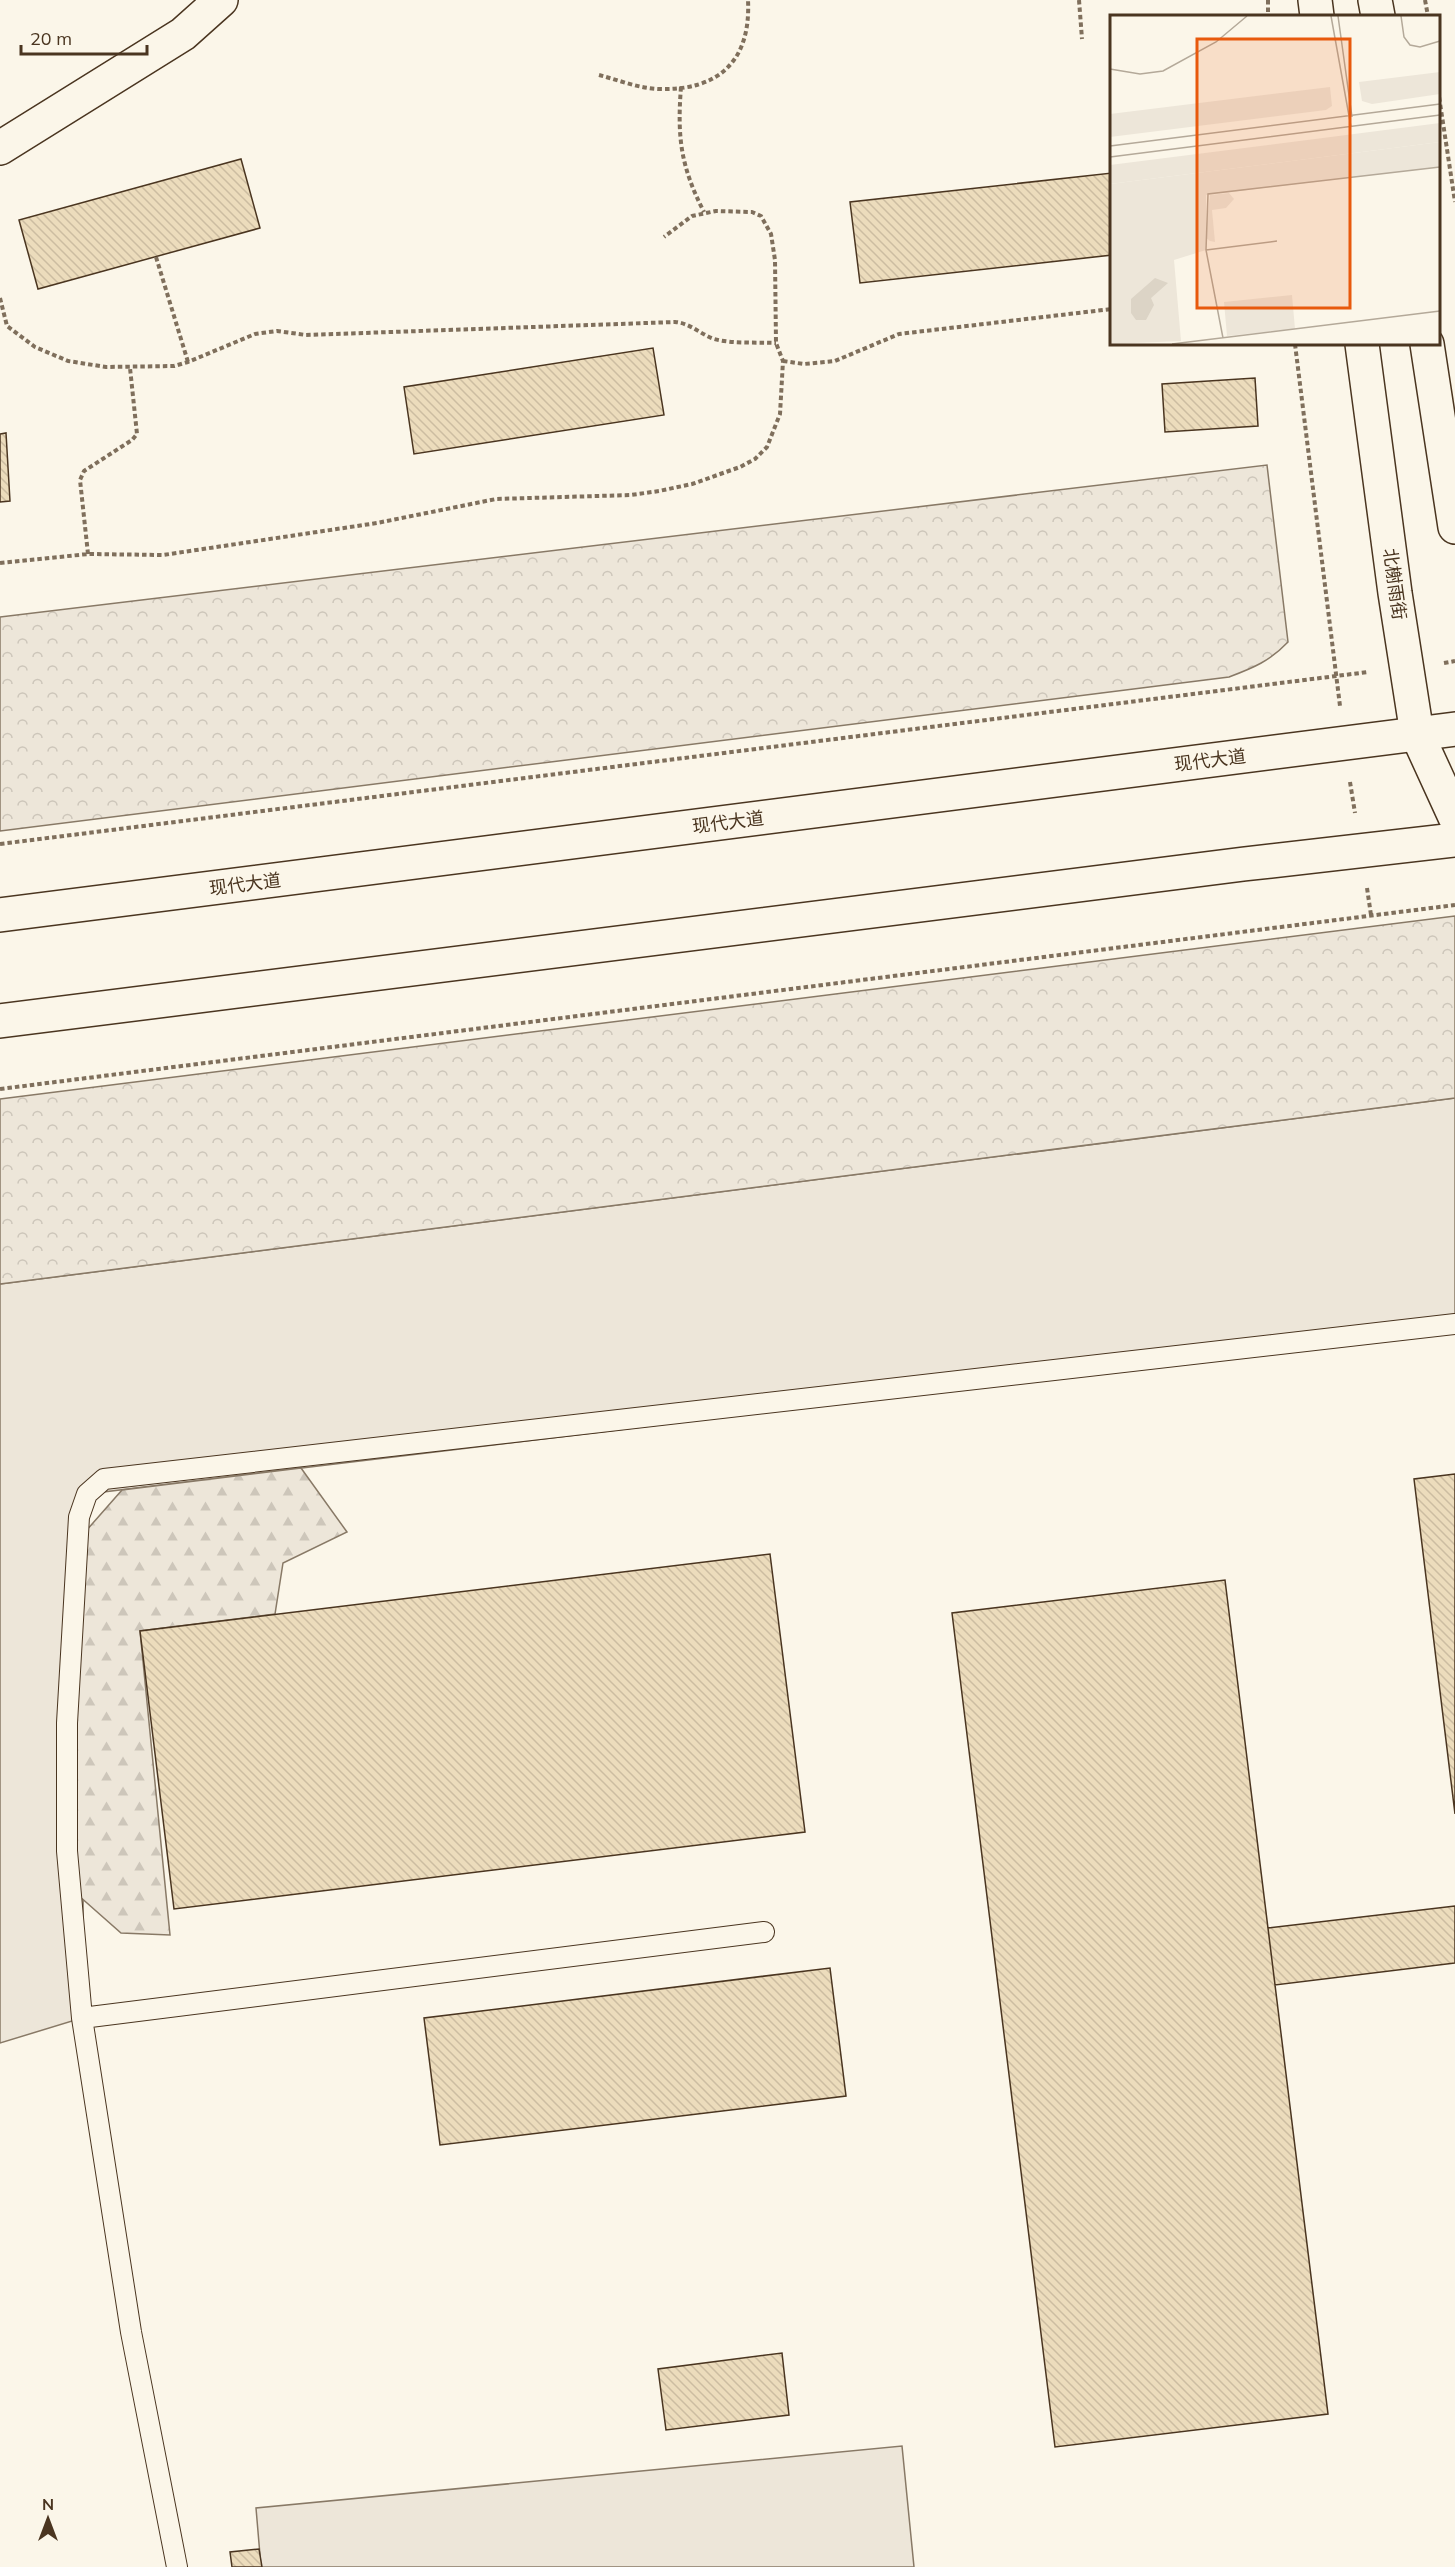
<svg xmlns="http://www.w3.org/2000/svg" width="1455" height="2567" font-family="Mulish,'Noto Sans SC',sans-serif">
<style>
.green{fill:#ede6d9;stroke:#887966;stroke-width:1.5}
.forest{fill:url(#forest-firs);stroke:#887966;stroke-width:1.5}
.park{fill:url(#park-crowns);stroke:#887966;stroke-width:1.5}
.building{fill:url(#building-back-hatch);stroke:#4a3520;stroke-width:1.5}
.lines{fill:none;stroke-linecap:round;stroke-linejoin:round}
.lane-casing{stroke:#4a3520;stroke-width:22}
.street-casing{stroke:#4a3520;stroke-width:36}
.secondary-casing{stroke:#4a3520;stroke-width:36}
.primary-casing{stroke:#4a3520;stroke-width:36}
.path{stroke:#7f6f5c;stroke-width:4;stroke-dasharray:4.5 3;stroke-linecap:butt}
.lane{stroke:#fbf6e9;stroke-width:20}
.street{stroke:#fbf6e9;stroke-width:33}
.secondary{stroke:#fbf6e9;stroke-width:33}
.primary{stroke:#fbf6e9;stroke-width:33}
.labels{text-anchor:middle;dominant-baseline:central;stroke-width:4.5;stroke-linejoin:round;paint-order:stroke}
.street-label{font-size:18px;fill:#4a3520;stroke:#fbf6e9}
.inset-road{fill:none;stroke:#b4a999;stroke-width:1.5}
.view{fill:#e8590c;fill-opacity:0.15;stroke:#e8590c;stroke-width:3}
.inset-edge{fill:none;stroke:#4a3520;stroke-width:3}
</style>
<defs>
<pattern id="forest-firs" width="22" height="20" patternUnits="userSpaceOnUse" patternTransform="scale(1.5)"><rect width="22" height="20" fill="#ede6d9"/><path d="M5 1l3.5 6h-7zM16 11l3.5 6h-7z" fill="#cdc6ba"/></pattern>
<pattern id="park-crowns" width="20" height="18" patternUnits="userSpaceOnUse" patternTransform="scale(1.5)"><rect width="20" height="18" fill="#ede6d9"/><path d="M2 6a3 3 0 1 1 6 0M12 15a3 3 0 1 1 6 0" fill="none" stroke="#cdc6ba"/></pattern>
<pattern id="building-back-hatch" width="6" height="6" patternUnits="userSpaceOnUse" patternTransform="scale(1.5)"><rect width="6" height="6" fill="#ecdcbc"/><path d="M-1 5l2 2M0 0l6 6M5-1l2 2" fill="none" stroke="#ccbda1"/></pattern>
</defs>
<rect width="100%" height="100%" fill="#fbf6e9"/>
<!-- green -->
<path class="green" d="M1455 1098V1329L87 1494 82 2018 0 2043V1284Z
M902 2446 914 2567H261L256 2508Z"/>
<!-- forest -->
<path class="forest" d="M301 1468 347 1532 283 1563 275 1614 140 1631 170 1935 121 1933 70 1888 78 1540 122 1490Z"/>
<!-- park -->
<path class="park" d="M1267 465 1288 642C1270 661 1253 668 1229 677L0 831V617Z
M1455 916V1098L0 1284V1099Z"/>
<!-- building -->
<path class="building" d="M241 159 260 228 38 289 19 220Z
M1112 173V255L860 283 850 202Z
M653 348 664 415 414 454 404 387Z
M1255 378 1258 426 1165 432 1162 384Z
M6 433 10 501 0 502V434Z
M1455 1474V1814L1414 1479Z
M770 1554 805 1832 174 1909 140 1631Z
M1225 1580 1328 2414 1055 2447 952 1613Z
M1455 1906V1963L1275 1985 1268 1928Z
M830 1968 846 2096 440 2145 424 2018Z
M782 2353 789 2415 666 2430 658 2369Z
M259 2549 262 2567H232L230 2552Z"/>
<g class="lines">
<!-- lane casing -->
<g class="lane-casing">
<path id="lane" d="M82 2018 764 1932
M177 2567 131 2332 82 2018 67 1851V1723L79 1517 87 1494 104 1479 1455 1324"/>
</g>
<!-- street casing -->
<g class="street-casing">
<path id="street" d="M0 148 183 34 221 0"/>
</g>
<!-- secondary casing -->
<g class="secondary-casing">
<path id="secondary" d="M1315 0 1317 16
M1375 0 1378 16
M1362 344 1395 593 1417 734 1455 817
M1427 344 1455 527"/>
</g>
<!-- primary casing -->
<g class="primary-casing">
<path id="primary" d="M0 915 1455 729
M0 1021 1244 864 1455 840"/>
</g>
<!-- path -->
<path class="path" d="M1079 0 1082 39
M1268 0V16
M1425 0 1428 16
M599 75C618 80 638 88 658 89 719 91 751 61 748 0
M681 87C677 138 681 167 704 212
M1438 90 1455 202
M156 257 188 362
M0 298 7 326 35 347 68 361 106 367 174 366 188 362 255 334 277 331 306 335 675 322C690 323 700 334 714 339 733 344 756 342 776 343
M1295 344 1340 706
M783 361 804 364 835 361 899 334 1112 309
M88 554 80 480 84 471 132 440 137 434 130 368
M0 563 88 554 163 555 377 523 496 499 631 495 659 491 692 484 740 467 755 459 767 447 780 414 783 361 776 343 775 260 771 234 761 216 752 212 716 211 692 216 664 237
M1444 663 1455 661
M1350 782 1355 813
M0 844 1368 672
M1367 888 1371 915
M0 1089 1455 905"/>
<!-- lane -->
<use href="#lane" class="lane"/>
<!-- street -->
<use href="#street" class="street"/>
<!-- secondary -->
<use href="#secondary" class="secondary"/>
<!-- primary -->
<use href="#primary" class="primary"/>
</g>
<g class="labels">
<!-- street labels -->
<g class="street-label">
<text transform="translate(1395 584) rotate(82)">北榭雨街</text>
<text transform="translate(1210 760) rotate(-7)">现代大道</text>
<text transform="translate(728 822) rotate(-7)">现代大道</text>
<text transform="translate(245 884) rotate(-7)">现代大道</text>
</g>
</g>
<!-- overview -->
<g transform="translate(1110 15)">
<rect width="330" height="330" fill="#fbf6e9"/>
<path d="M330 127V152L96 180V235L64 245 71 326 0 329V169ZM182 280 185 314 117 321 114 287Z" fill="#ede6d9"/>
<path d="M119 178 124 184 116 193 102 195 105 227 100 226 95 222 100 180Z" fill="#ede6d9"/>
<path d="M330 57V79L262 89 252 86 249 67ZM220 72 222 91 216 95 0 122V99ZM330 108V127L0 169V150Z" fill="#ede6d9"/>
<path d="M45 263 58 268 41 283 44 290 36 305H26L21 298V284Z" fill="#dcd4c6"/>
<path class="inset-road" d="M221 1 241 112M228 1 242 102M291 1 294 22 300 30 310 32 330 26M0 54 30 59 53 56 106 27 137 1M0 131 330 89M0 142 330 100M96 235 167 226M113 323 96 235 98 179 330 152M62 329 330 296"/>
<path class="view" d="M87 24H240V293H87Z"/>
<rect width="330" height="330" class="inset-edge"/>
</g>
<!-- north arrow -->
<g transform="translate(48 2519)" stroke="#fbf6e9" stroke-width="4.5" paint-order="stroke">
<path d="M0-4.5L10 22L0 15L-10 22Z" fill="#4a3520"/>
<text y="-9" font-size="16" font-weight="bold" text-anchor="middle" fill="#4a3520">N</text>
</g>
<!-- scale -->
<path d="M21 45v9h126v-9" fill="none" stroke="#4a3520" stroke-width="3"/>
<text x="30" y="45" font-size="18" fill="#4a3520" stroke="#fbf6e9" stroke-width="4.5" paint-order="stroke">20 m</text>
</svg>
